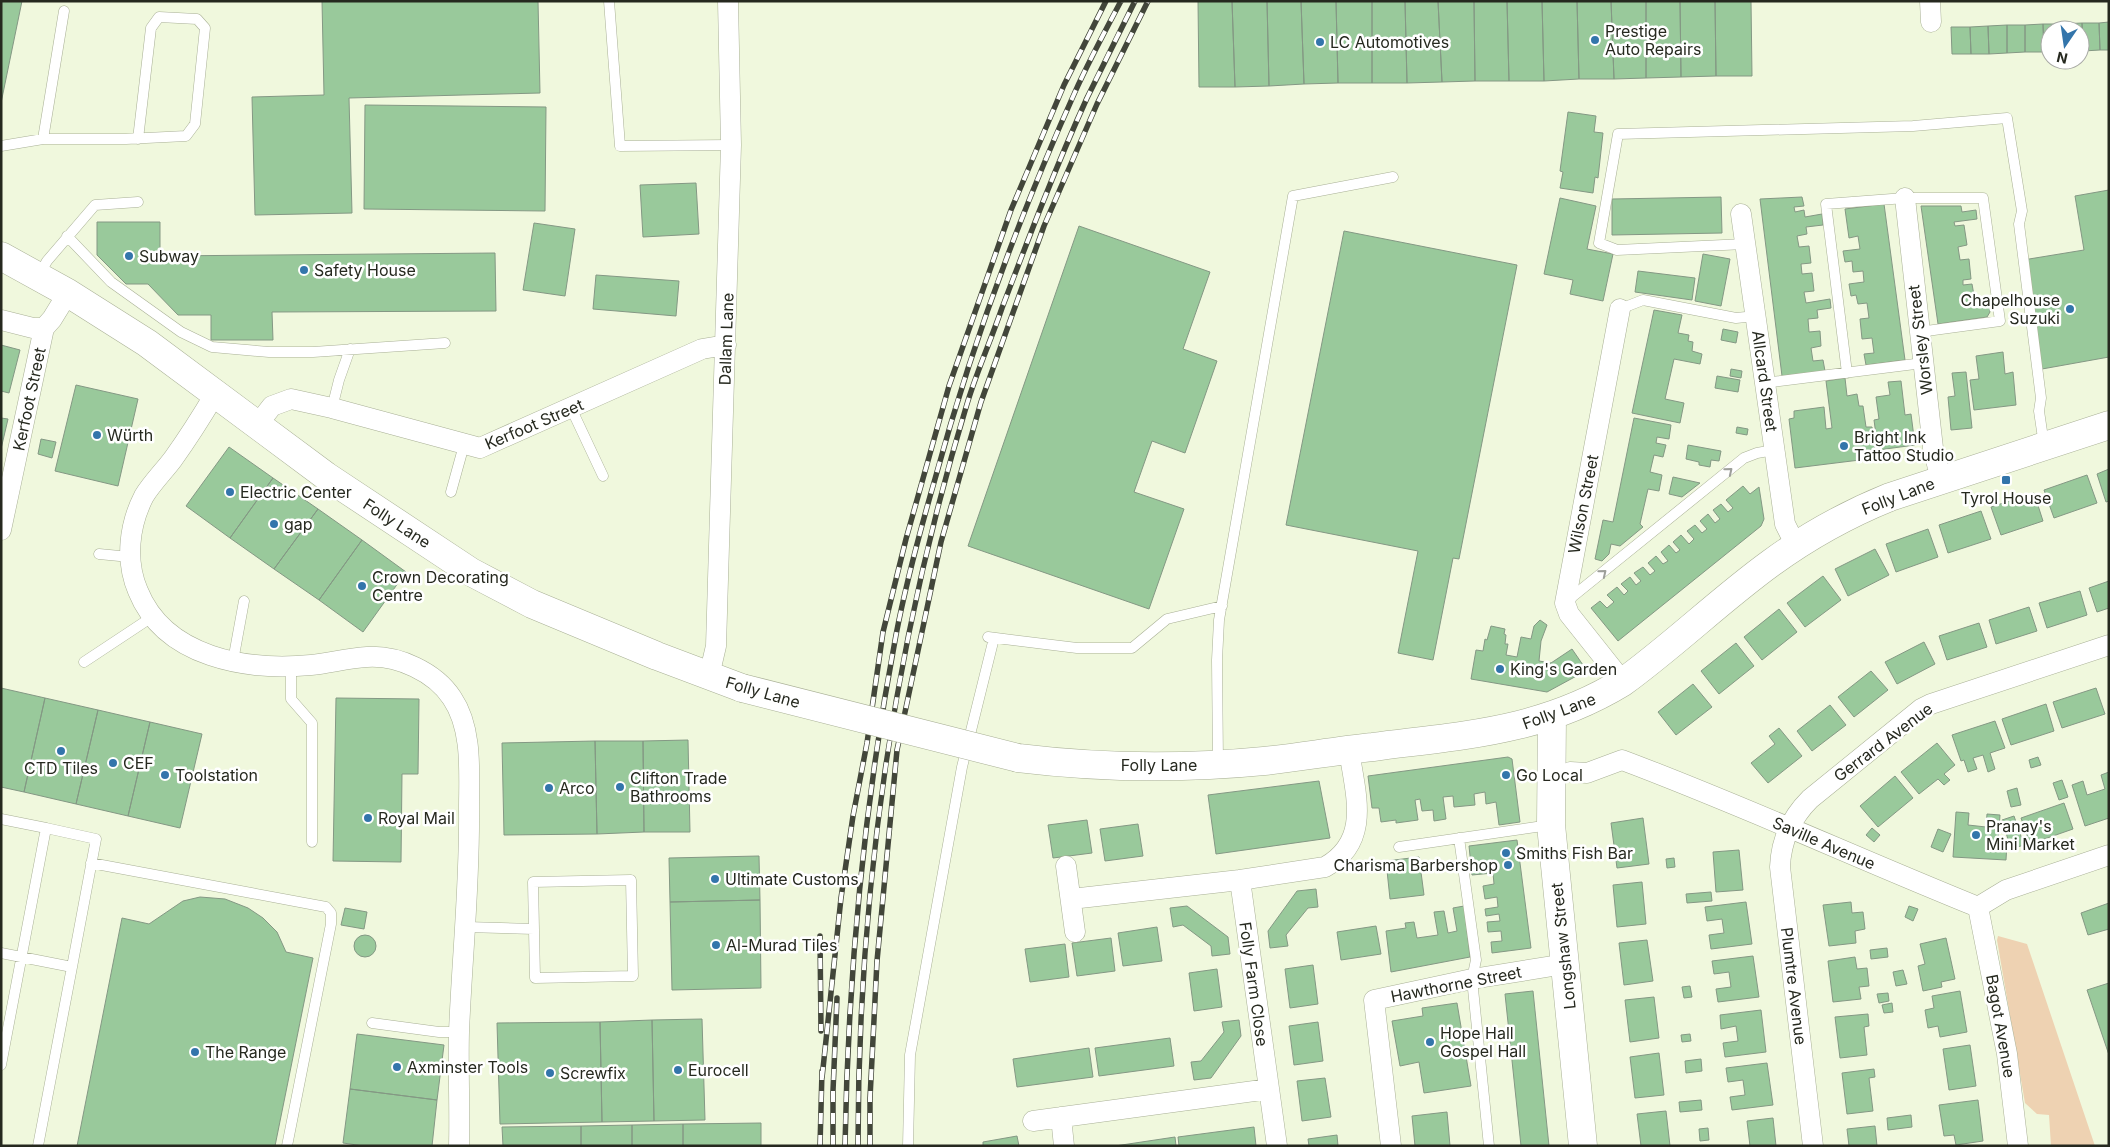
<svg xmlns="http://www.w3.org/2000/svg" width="2110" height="1147" font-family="Inter,sans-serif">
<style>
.green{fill:#eed2b2}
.building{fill:#99c99b;stroke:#849884}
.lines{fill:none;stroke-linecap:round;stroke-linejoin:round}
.lane-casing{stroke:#a9b096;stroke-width:11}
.street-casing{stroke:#a9b096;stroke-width:21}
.secondary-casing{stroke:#a9b096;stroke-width:29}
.lane{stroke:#fff;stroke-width:10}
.street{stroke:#fff;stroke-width:20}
.secondary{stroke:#fff;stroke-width:28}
.rail-casing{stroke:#42463a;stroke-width:5.5}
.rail{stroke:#fff;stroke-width:4;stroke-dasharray:11;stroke-linecap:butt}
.secondary-bridge-casing{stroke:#a9b096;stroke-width:29;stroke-linecap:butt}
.secondary-bridge{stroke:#fff;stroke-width:28}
.oneway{stroke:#9d9f9a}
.poi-dot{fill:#3375ab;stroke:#fff;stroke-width:2}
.labels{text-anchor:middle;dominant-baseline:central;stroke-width:5;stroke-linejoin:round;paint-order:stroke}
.poi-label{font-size:16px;fill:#26291f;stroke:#fff;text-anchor:start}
.street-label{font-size:16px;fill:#26291f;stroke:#fff}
</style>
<rect width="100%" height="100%" fill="#f0f8dd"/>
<!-- green -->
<path class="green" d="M1998 936 2027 944 2095 1146H2051L2049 1115 2037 1114 2025 1103 1997 940Z"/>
<!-- building -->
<path class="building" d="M1 1H22L1 103Z
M322 1H538L540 93 349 98 352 213 255 215 252 97 324 95Z
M1198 1H1232L1235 87H1199Z
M1232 1H1267L1269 86 1235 87Z
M1267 1H1301L1304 84 1269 86Z
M1301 1H1336L1338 83 1304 84Z
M1336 1H1372V83H1338Z
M1372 1H1405L1407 83H1372Z
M1405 1H1438L1442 82 1407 83Z
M1438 1H1474L1475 81 1442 82Z
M1474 1H1507L1509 81H1475Z
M1507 1H1542L1544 81H1509Z
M1542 1H1577L1579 79 1544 81Z
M1577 1H1611L1614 79H1579Z
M1611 1H1646V78L1614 79Z
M1646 1H1680L1681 77 1646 78Z
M1680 1H1715L1716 76 1681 77Z
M1715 1H1751L1752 76H1716Z
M2109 22V50H2100L2099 23Z
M2082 23H2099L2100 50 2083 51Z
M2082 23 2083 51H2080V30H2062L2061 24Z
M2043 24H2061L2062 30H2050V52H2044Z
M2043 24 2044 52H2025V25Z
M2007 25H2025V52L2007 53Z
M2007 25V53L1989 54 1988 26Z
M1988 26 1989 54H1971L1970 27Z
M1951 27H1970L1971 54H1952Z
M365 105 546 107 545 211 364 209Z
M1568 112 1596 116 1594 132 1603 133 1598 178 1595 177 1593 193 1560 188 1563 172 1560 171Z
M696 183 699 234 643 237 640 185Z
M2109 190V357L2042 369 2023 260 2084 250 2075 196Z
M1721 197 1722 233 1612 235V199Z
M1802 197 1804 206 1794 207 1795 212 1804 210 1805 217 1822 214 1823 225 1806 227 1807 234 1797 236 1799 247 1809 246 1811 263 1801 264 1802 274 1812 273 1814 291 1804 292 1806 303 1830 299 1831 308 1817 310 1818 318 1808 319 1809 332 1820 331 1821 346 1811 348 1813 361 1823 360 1825 371 1782 376 1760 199Z
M1560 198 1596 206 1587 249 1613 254 1603 301 1570 294 1573 280 1544 274Z
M1884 204 1905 360 1866 365 1864 354 1874 353 1872 338 1862 339 1860 319 1869 318 1867 303 1858 304 1856 295 1851 296 1849 284 1864 282 1863 271 1853 272 1852 261 1845 262 1843 251 1860 249 1858 236 1849 238 1845 209Z
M1921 206H1961L1962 212 1976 210 1977 219 1954 222 1955 226 1964 225 1967 245 1958 247 1960 260 1969 259 1971 279 1963 280V285L1972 284 1975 301 1988 299 1990 312 1987 317 1938 324Z
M97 222H160V256L495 253 496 311 272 312 273 340H211V315H178L148 284H126L97 255Z
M534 223 575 229 565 296 523 290Z
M1079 226 1210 272 1183 349 1217 361 1185 453 1152 441 1134 492 1184 509 1149 609 968 546Z
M1344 231 1517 265 1459 559 1453 558 1433 660 1398 653 1418 551 1286 525Z
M1703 254 1730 259 1721 306 1695 301Z
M1638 271 1695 278 1692 300 1635 292Z
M596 275 679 281 676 316 593 309Z
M1654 310 1682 315 1678 333 1689 335 1688 341 1693 342 1692 351 1702 354 1700 364 1674 359 1665 399 1684 403 1680 423 1632 413Z
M1723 329 1738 332 1736 343 1721 340Z
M1 345 20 350 9 393 1 391Z
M2003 352 2005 374 2013 372 2016 405 1974 410 1970 380 1979 379 1976 356Z
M1731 369 1742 371 1741 378 1730 376Z
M1966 372 1972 428 1951 430 1948 397 1955 396 1952 373Z
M1717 376 1740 380 1738 392 1715 388Z
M1845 378 1847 396 1857 394 1859 406H1863L1866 427H1872L1876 458 1795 468 1789 419 1794 418V411L1824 407 1826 429 1832 428 1826 381Z
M1901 381 1905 415 1911 414 1915 445 1878 450 1874 420 1879 419 1876 397 1890 395 1888 382Z
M76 385 138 399 118 486 55 471Z
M1 418 8 419 1 449Z
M1634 418 1671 425 1669 439 1657 437 1656 443 1666 445 1663 457 1654 455 1650 472 1662 475 1659 491 1648 489 1640 524 1643 527 1620 546 1611 544 1609 554 1602 561 1595 559 1603 520 1613 522Z
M1737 427 1748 429 1747 435 1736 433Z
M41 439 56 442 52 458 38 454Z
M1688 445 1721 451 1719 461 1711 460 1710 467 1699 465V462L1686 459Z
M229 447 273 478 230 538 186 506Z
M2109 469V501L2106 502 2097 474Z
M2087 475 2097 503 2054 518 2044 490Z
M1673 477 1700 483 1682 497 1669 494Z
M273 478 318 509 274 569 230 538Z
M1743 486 1750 494 1759 487 1764 519 1761 526 1618 641 1591 608 1600 601 1607 608 1614 602 1607 595 1617 587 1624 595 1628 591 1621 584 1630 577 1636 585 1641 581 1634 573 1643 567 1650 575 1655 571 1648 563 1656 556 1663 564 1668 561 1661 552 1669 545 1676 553 1680 550 1673 542 1681 535 1689 544 1694 539 1687 531 1695 525 1702 533 1707 529 1700 521 1708 514 1715 523 1720 519 1713 510 1721 504 1728 512 1733 508 1726 500Z
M2034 493 2043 521 2001 535 1991 507Z
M318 509 362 540 319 600 274 569Z
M1981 511 1991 539 1948 553 1939 525Z
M1928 529 1938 557 1896 572 1886 544Z
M362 540 406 572 363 632 319 600Z
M1875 549 1889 575 1848 596 1835 569Z
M1823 576 1841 600 1805 627 1787 603Z
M2109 581V608L2097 612 2089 588Z
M2080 591 2087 615 2047 628 2039 603Z
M2029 607 2037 631 1996 644 1989 620Z
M1779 609 1797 632 1762 660 1744 637Z
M1540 620 1547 625 1541 641 1539 661 1551 663 1572 649 1583 665 1582 673 1547 692 1471 679 1476 650 1483 651 1485 639 1487 640 1491 626 1505 629 1504 634 1506 635 1505 644H1508L1506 655 1517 657 1521 637 1531 639 1534 626Z
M1979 623 1987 647 1947 660 1939 636Z
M1924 642 1935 664 1897 684 1885 662Z
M1736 643 1754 666 1719 694 1701 671Z
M1871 671 1888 690 1854 717 1838 697Z
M1693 684 1712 707 1676 735 1658 712Z
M1 688 45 698 24 792 1 787Z
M2096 688 2105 714 2062 728 2053 702Z
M45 698 98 710 76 804 24 792Z
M336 698 419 699 418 774H402L401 862 333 861Z
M2046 704 2054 731 2011 745 2002 719Z
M1830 705 1846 725 1812 751 1797 731Z
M98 710 150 722 128 816 76 804Z
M1995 721 2005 748 1990 753 1995 769 1988 772 1983 755 1973 758 1977 769 1968 772 1964 760 1961 761 1952 735Z
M150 722 202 734 180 828 128 816Z
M1779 728 1802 756 1768 783 1751 763 1775 744 1769 736Z
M688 740 690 832H644L643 741Z
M595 741H643L644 832 597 834Z
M595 741 597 834 504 835 502 743Z
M1937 743 1955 765 1944 774 1950 780 1944 785 1938 779 1919 794 1901 772Z
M1508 757 1512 759 1520 822 1499 825 1496 802 1486 804 1485 792 1474 794 1475 805 1454 807 1453 796 1443 797 1446 819 1434 821 1433 810 1422 811 1420 799 1415 800 1418 820 1396 823V820L1381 822 1379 808H1372L1368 776Z
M2038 757 2041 765 2031 768 2029 760Z
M2109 772V818L2085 826 2072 785 2083 781 2087 795 2105 789 2101 775Z
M1895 776 1913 798 1878 827 1860 806Z
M2062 780 2068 797 2059 800 2053 783Z
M1319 781 1330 838 1216 854 1208 795Z
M2017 788 2021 805 2011 807 2007 791Z
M2064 803 2073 829 2030 844 2021 818Z
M1956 812 1969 813 1968 825 1986 827 1987 814 2000 815 1998 843H2007L2006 860 1953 857Z
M2014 816 2024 845 2011 849 2002 820Z
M1643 818 1649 864 1617 868 1611 823Z
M1087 820 1092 853 1053 858 1048 825Z
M1138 824 1143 856 1105 861 1100 829Z
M1872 828 1880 835 1874 842 1866 835Z
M1938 829 1951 834 1943 852 1931 847Z
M1517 840 1531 948 1492 953 1491 942 1502 941 1501 931 1488 932 1487 922 1500 921 1499 914 1486 916 1485 909 1498 907 1497 897 1485 899 1483 886 1494 884 1493 873 1472 875 1469 846Z
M1739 850 1743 890 1716 892 1713 852Z
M759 856 760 900 670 902 669 858Z
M1419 857 1424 895 1390 899 1386 861Z
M1674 858 1675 867 1667 868 1666 859Z
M1642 882 1646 924 1617 927 1613 885Z
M1316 889 1318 907 1308 908 1286 935 1288 946 1270 948 1268 931 1297 891Z
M1711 892 1712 901 1687 903 1686 894Z
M200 897 225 899 248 908 263 918 277 932 286 952 313 958 275 1146H77L122 918 149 924 183 901Z
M760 900 761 988 672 990 670 902Z
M1746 902 1752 944 1711 949 1709 935 1724 933 1722 919 1707 921 1705 907Z
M1851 902 1852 913 1863 912 1865 929 1855 931 1856 943 1829 946 1823 905Z
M2109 903V929L2088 935 2081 913Z
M1187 906 1228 937 1230 954 1212 956 1211 946 1183 925 1173 927 1170 908Z
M1464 906 1470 957 1391 972 1386 931 1406 928 1405 923 1414 922 1417 938 1438 935 1434 912 1444 911 1448 933 1457 931 1453 908Z
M1909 906 1918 909 1913 921 1905 917Z
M345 908 367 912 364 929 341 925Z
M1376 926 1381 954 1341 960 1337 932Z
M1157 927 1162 961 1123 966 1118 933Z
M354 946a11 11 0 1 1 22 0a11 11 0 1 1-22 0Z
M1111 938 1115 971 1077 976 1072 943Z
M1946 938 1955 979 1941 982 1942 987 1923 991 1918 966 1925 964 1920 944Z
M1647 940 1653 981 1624 985 1619 943Z
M1065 944 1069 977 1030 982 1025 949Z
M1887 948 1888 957 1871 959 1870 950Z
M1753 956 1759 997 1718 1002 1716 989 1731 987 1729 972 1714 974 1712 961Z
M1855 957 1857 969 1867 968 1869 986 1859 987 1861 999 1833 1002 1828 961Z
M1313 965 1318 1004 1290 1008 1285 969Z
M1217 969 1222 1007 1194 1011 1189 973Z
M1903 970 1907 984 1896 986 1893 972Z
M2109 983V1055L2087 990Z
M1690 986 1692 997 1684 998 1682 987Z
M1533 991 1549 1146H1521L1505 994Z
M1960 991 1967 1032 1940 1037 1938 1026 1928 1028 1925 1010 1934 1008 1932 996Z
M1888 993 1889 1001 1879 1003 1877 994Z
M1654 997 1659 1038 1630 1042 1625 1000Z
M1457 1003 1471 1086 1424 1093 1419 1062 1400 1066 1392 1021 1423 1016 1422 1008Z
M1892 1003 1893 1012 1884 1013 1882 1005Z
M1761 1010 1766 1052 1725 1057 1723 1043 1738 1041 1736 1026 1721 1029 1720 1015Z
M1868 1014 1869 1026 1864 1027 1867 1055 1840 1058 1835 1017Z
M702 1019 705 1120 654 1121 652 1020Z
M652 1020 654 1121 602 1122 600 1022Z
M1239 1020 1241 1036 1211 1078 1194 1080 1191 1062 1201 1061 1224 1032 1222 1022Z
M600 1022 602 1122 500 1124 497 1023Z
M1318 1022 1323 1061 1294 1065 1289 1026Z
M357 1034 444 1045 437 1100 350 1089Z
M1690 1034 1691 1041 1682 1042 1681 1035Z
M1170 1038 1174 1066 1099 1076 1095 1048Z
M1970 1045 1976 1086 1949 1090 1943 1049Z
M1089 1048 1093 1077 1017 1087 1013 1059Z
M1659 1053 1664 1095 1635 1098 1630 1057Z
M1701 1059 1702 1071 1686 1073 1685 1061Z
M1767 1063 1773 1105 1732 1110 1730 1097 1745 1095 1743 1080 1728 1082 1726 1068Z
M1874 1069 1875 1077 1869 1078 1873 1111 1847 1114 1842 1073Z
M1325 1078 1331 1117 1302 1121 1297 1081Z
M350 1089 437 1100 432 1146H364L343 1143Z
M1701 1100 1702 1110 1680 1112 1679 1102Z
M1978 1100 1983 1141 1956 1145 1954 1135 1944 1136 1939 1105Z
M1666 1111 1670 1146H1641L1637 1114Z
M1447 1112 1450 1146H1415L1412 1116Z
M1911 1115 1912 1127 1888 1130 1887 1118Z
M1773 1118 1776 1146H1750L1747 1121Z
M761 1123V1146H683V1124Z
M683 1124V1146H632V1125Z
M632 1125V1146H581V1126Z
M581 1126V1146H503L502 1127Z
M1875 1126 1877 1146H1849L1847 1129Z
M1254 1127 1256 1146H1179L1178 1137Z
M1708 1128 1709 1140 1700 1141 1699 1129Z
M1337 1135 1338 1146H1309L1308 1139Z
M1017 1136 1019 1146H983V1142Z
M1175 1137 1176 1146H1115Z"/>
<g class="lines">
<!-- lane casing -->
<g class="lane-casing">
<path id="lane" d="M609 1 620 146 731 145
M43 139H126L186 136 195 124 205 28 197 19 159 17 151 28 138 139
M1 146 43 139 64 11
M67 236 111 282 181 332 212 347 269 352H313L445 343
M1745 244 1617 250 1599 243 1618 134 1913 126 2007 118 2022 211 2019 224 2041 398 2039 411 2044 445
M38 277 47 261 95 205 138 202
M1620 309 1643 300 1736 318 1756 316
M1847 373 1826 204 1905 198H1983L2000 321 1919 332
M1764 383 1923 363
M332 408 339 380 350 349
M571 408 603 476
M451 492 464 445
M99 554 130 557
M1567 601 1744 458 1757 453 1774 450
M988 637 1077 648H1132L1167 619 1222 606
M233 661 244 601
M84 662 152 617
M291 666V699L312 723V842
M1218 763 1217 660 1219 620 1293 196 1393 177
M1 819 46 828
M1459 838 1476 960 1472 979 1489 1146
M1399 847 1550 825
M91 863 326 907 331 913V924L287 1146
M631 880 633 976 535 978 533 882Z
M466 927 534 929
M1 953 72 967 38 1146
M372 1023 439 1032H459
M1 1065 46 828 96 839 72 967
M908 1146 910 1055 962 767 994 638"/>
</g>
<!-- street casing -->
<g class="street-casing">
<path id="street" d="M1930 1 1931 22
M1905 198 1933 448 1941 480
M1741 214 1785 524 1796 546
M1620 309 1565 603 1569 614 1623 682
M1 320 33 328H44
M215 394C202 416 188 438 173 459 164 471 152 483 144 496 129 525 125 561 138 591 165 658 247 671 311 665 330 663 348 658 367 657 398 655 435 672 452 698 473 729 469 773 469 809 470 884 462 957 459 1032 458 1070 460 1108 459 1146
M258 424 272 406 291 399 332 408 480 448 702 349 726 345
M1 530 44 328 52 319 68 293
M709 676 716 646 731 145 728 1
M1570 772 1587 773 1622 760C1742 805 1859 859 1978 907
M1066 866 1075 932
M1071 899 1240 880
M1978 907 2007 1054 2018 1146
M1978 907 2006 890 2109 855
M1061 1117 1064 1146
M1033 1121 1269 1089
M1277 1146 1240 880 1325 867C1372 841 1355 793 1349 750
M1391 1146 1374 1000 1472 979 1565 964
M1813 1146 1780 867C1781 840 1791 818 1810 799L1921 709 1931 704 2109 645"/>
</g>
<!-- secondary casing -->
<g class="secondary-casing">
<path id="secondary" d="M1 256 68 293 147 343 326 476 471 572 532 604 657 656 742 688
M1552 716 1551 825 1583 1146
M1018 758C1100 768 1182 769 1264 761 1300 757 1336 751 1373 747 1464 735 1541 732 1623 682 1674 645 1720 600 1771 563 1808 536 1848 514 1890 497L2109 425"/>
</g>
<!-- lane -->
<use href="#lane" class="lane"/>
<!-- street -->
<use href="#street" class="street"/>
<!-- secondary -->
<use href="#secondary" class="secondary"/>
<!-- rail casing -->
<g class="rail-casing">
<path id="rail" d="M820 936 821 1031
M822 1078 841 898 853 816 867 743 883 632 906 539 949 386 1011 210 1064 85 1106 1
M820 1146 822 1071
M833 1146V1091L837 998
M845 1146C848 975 864 804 896 635 906 583 920 531 935 479 971 347 1019 217 1075 92 1089 61 1105 31 1121 1
M858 1146C858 895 894 643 967 404 977 371 991 340 1002 308 1029 237 1056 166 1087 98 1103 65 1119 33 1135 1
M870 1146V1098L877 961 897 750 941 542 981 402 1044 226 1097 104 1148 1"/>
</g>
<!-- rail -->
<use href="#rail" class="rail"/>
<!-- secondary-bridge casing -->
<g class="secondary-bridge-casing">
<path id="secondary-bridge" d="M742 688 1018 758"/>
</g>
<!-- secondary-bridge -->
<use href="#secondary-bridge" class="secondary-bridge"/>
</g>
<!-- one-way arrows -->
<defs><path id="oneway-chevron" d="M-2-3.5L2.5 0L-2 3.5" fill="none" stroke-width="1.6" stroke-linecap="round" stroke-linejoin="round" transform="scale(1.25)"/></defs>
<g class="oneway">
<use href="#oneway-chevron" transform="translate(1729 471) rotate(-39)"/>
<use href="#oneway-chevron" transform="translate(1603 573) rotate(-39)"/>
</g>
<!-- markers -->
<g class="poi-dot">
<circle cx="1595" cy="40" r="5"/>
<circle cx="1320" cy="42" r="5"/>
<circle cx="129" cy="256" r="5"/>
<circle cx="304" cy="270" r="5"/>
<circle cx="2070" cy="309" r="5"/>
<circle cx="97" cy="435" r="5"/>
<circle cx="1844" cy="446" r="5"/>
<rect x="2001" y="475" width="10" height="10" rx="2.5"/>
<circle cx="230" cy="492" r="5"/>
<circle cx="274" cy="524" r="5"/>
<circle cx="362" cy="586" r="5"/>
<circle cx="1500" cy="669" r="5"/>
<circle cx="61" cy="751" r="5"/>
<circle cx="113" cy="763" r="5"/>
<circle cx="165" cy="775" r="5"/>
<circle cx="1506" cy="775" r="5"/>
<circle cx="620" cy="787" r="5"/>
<circle cx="549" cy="788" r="5"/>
<circle cx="368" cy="818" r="5"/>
<circle cx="1976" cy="835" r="5"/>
<circle cx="1506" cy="853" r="5"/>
<circle cx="1508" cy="865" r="5"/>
<circle cx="715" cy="879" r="5"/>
<circle cx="716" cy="945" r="5"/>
<circle cx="1430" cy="1042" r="5"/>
<circle cx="195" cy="1052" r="5"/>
<circle cx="397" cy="1067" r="5"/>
<circle cx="678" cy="1070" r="5"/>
<circle cx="550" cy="1073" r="5"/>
</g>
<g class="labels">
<!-- poi labels -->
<g class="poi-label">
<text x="1605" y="31">Prestige<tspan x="1605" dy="18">Auto Repairs</tspan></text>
<text x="1330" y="42">LC Automotives</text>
<text x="139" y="256">Subway</text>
<text x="314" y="270">Safety House</text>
<text x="2060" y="300" text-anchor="end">Chapelhouse<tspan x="2060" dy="18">Suzuki</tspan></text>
<text x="107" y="435">Würth</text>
<text x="1854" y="437">Bright Ink<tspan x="1854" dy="18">Tattoo Studio</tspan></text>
<text x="240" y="492">Electric Center</text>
<text x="2006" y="498" text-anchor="middle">Tyrol House</text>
<text x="284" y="524">gap</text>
<text x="372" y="577">Crown Decorating<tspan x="372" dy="18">Centre</tspan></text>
<text x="1510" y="669">King's Garden</text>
<text x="123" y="763">CEF</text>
<text x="61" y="768" text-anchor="middle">CTD Tiles</text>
<text x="175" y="775">Toolstation</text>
<text x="1516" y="775">Go Local</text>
<text x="630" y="778">Clifton Trade<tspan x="630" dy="18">Bathrooms</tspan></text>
<text x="559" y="788">Arco</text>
<text x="378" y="818">Royal Mail</text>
<text x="1986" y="826">Pranay's<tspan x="1986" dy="18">Mini Market</tspan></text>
<text x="1516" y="853">Smiths Fish Bar</text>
<text x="1498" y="865" text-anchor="end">Charisma Barbershop</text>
<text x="725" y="879">Ultimate Customs</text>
<text x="726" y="945">Al-Murad Tiles</text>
<text x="1440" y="1033">Hope Hall<tspan x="1440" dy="18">Gospel Hall</tspan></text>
<text x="205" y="1052">The Range</text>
<text x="407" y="1067">Axminster Tools</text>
<text x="688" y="1070">Eurocell</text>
<text x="560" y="1073">Screwfix</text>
</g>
<!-- street labels -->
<g class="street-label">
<text transform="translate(726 339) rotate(-88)">Dallam Lane</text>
<text transform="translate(1920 340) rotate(-97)">Worsley Street</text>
<text transform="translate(1765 381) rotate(82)">Allcard Street</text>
<text transform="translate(29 399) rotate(-78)">Kerfoot Street</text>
<text transform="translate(534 424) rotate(-23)">Kerfoot Street</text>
<text transform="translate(1898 496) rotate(-21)">Folly Lane</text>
<text transform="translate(1583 504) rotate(-79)">Wilson Street</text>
<text transform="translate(397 523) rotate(33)">Folly Lane</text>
<text transform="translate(763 692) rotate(16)">Folly Lane</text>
<text transform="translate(1559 711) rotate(-20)">Folly Lane</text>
<text transform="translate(1883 742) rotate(-37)">Gerrard Avenue</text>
<text x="1159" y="765">Folly Lane</text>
<text transform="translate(1824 843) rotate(23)">Saville Avenue</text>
<text transform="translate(1563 946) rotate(-96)">Longshaw Street</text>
<text transform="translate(1254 984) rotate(82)">Folly Farm Close</text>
<text transform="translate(1456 984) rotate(-11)">Hawthorne Street</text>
<text transform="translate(1794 986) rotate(83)">Plumtre Avenue</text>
<text transform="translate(2001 1026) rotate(80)">Bagot Avenue</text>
</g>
</g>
<!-- border -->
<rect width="2110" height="1147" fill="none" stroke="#26291f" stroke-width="5"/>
<!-- north arrow -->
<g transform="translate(2065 45) rotate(193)"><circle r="24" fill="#ffffff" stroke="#a8a9a5"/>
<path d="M0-4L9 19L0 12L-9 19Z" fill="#3375ab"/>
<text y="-8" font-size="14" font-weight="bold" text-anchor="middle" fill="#26291f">N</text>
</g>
</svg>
